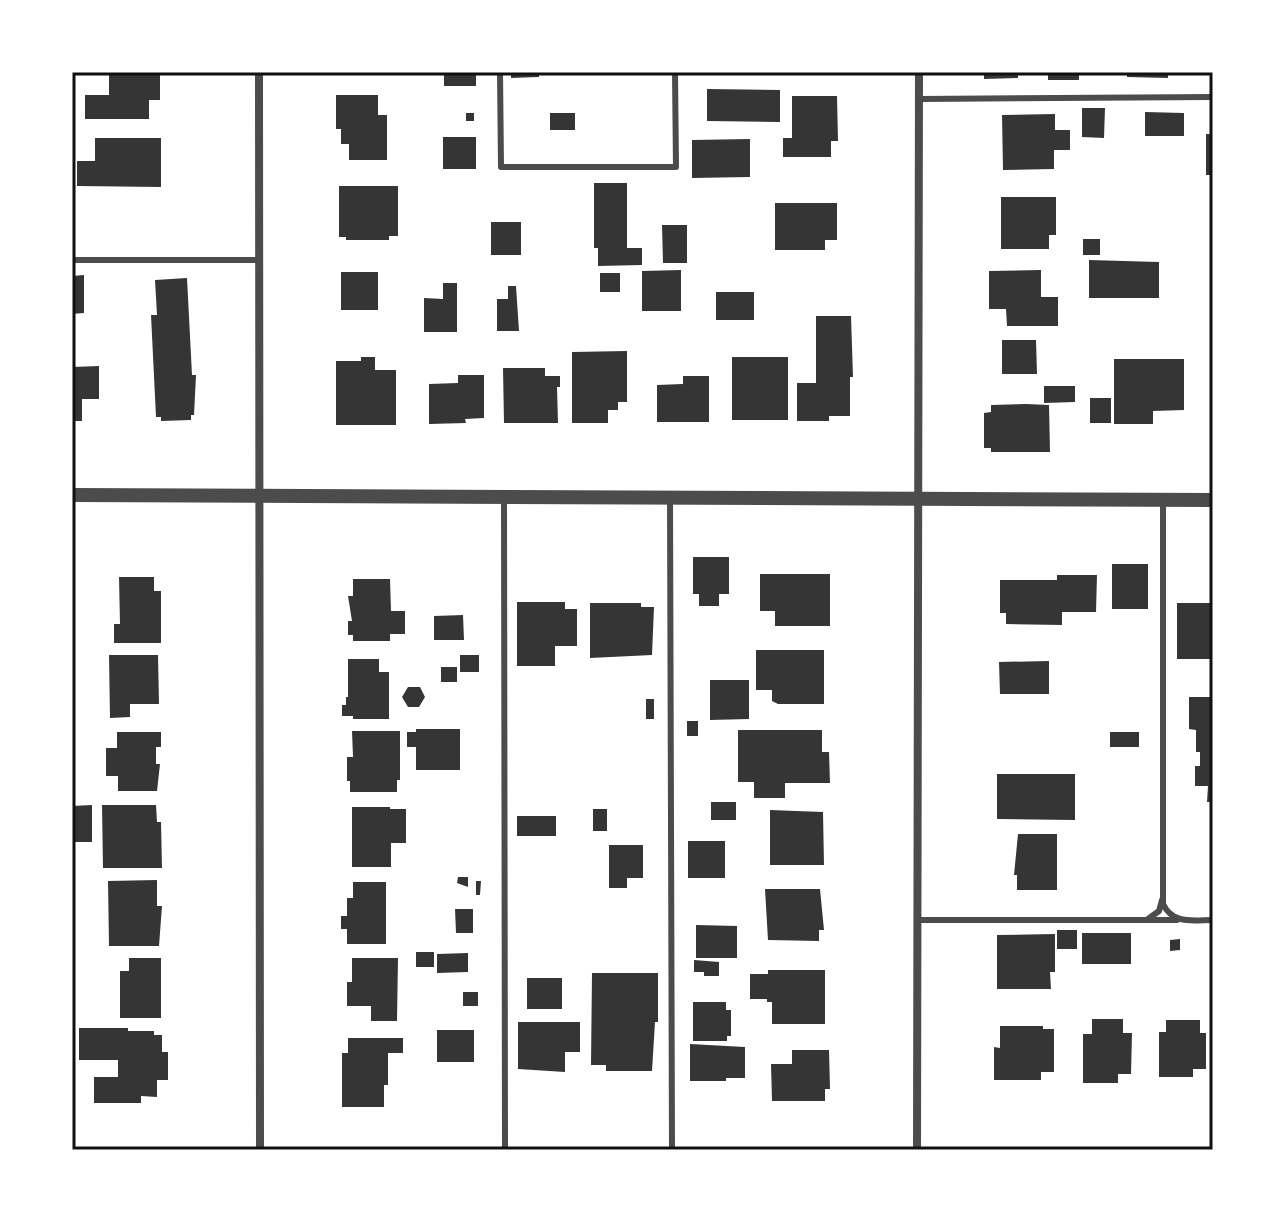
<svg xmlns="http://www.w3.org/2000/svg" width="1285" height="1222" font-family="'Golos Text',sans-serif">
<style>
.building{fill:#353535}
.lines{fill:none;stroke-linecap:round;stroke-linejoin:round}
.service{stroke:#4c4c4c;stroke-width:6}
.minor{stroke:#4c4c4c;stroke-width:8}
.tertiary{stroke:#4c4c4c;stroke-width:14}
.neatline{fill:none;stroke:#111;stroke-width:3}
</style>
<rect width="100%" height="100%" fill="#fff"/>
<!-- building -->
<path class="building" d="M109 72H160V100H149V119H85V95H109Z
M444 72H476V86H444Z
M511 72H539V77L511 78Z
M984 72H1018V78L984 79Z
M1048 72H1079V80H1048Z
M1127 72H1168V78L1127 77Z
M707 89 780 90V122L707 121Z
M336 95H378V115H387V160H349V144H341V129H336Z
M792 96H837L838 141H831V157H783V138H792Z
M1082 108H1105L1104 138 1082 137Z
M1145 112 1184 113V136H1145Z
M466 113H474V121H466Z
M550 113H575V130H550Z
M1055 114V130H1070V150H1054V169L1003 170 1002 115Z
M1206 134H1213V175H1206Z
M443 137H476V169H443Z
M95 138H161V187L77 186V161H95Z
M750 139V177L692 178V140Z
M594 183H627V248H642V265L598 266V248H594Z
M339 186H398V236H389V240H346V237H339Z
M1001 197H1056V235H1049V249H1001Z
M775 203H837V240H825V250H775Z
M491 222H521V255H491Z
M662 225H687V263H663Z
M1083 239H1100V255H1083Z
M1089 260 1159 262V298H1089Z
M681 270V311H642V271Z
M1041 270V297H1058V326H1007L1006 309H989V271Z
M341 272H378V310H341Z
M600 273H620V292H600Z
M84 275V313L72 314V276Z
M187 278 192 375H196L194 415H191V420L161 421V417H156L151 315H157L155 280Z
M443 283H457V332H424V298L443 299Z
M508 286H516L519 331H497V299H508Z
M716 292H754V320H716Z
M816 316H851L853 377H850V416H829V421H797V383H816Z
M1002 340H1036L1037 374H1002Z
M627 351V402H618V410H608V423H572V352Z
M361 357H375V370H396V425H336V361H361Z
M732 357H788V420H732Z
M1114 359H1184V410L1153 411V424H1114Z
M99 366V399H82V421H72V367Z
M503 368H545V376H560V387H557L558 423H504Z
M458 375H484V418L465 419 466 423 429 424V384L458 383Z
M683 376H709V422H657V385L683 384Z
M1044 386H1075V402L1044 403Z
M1090 398H1111V423H1090Z
M1026 404 1049 405 1050 452H991V448H984V413L991 412V405Z
M693 557H729V594H719V606H699V594H693Z
M1112 564H1148V609H1112Z
M760 574H830V626H775V611H760Z
M1057 575H1097L1096 612H1062V625L1006 624V613H1000V580H1057Z
M119 577H154V591H161V643H114V624H120Z
M353 579H390L391 611H405V634H390V641H353V635H348V621H352L348 596H353Z
M517 602H565V609H577V646H555V666H517Z
M590 603H641V607H654L652 655 590 658Z
M1177 603H1213V659H1177Z
M463 615 464 640H434V616Z
M756 650H824V704H778L772 701V690H756Z
M109 655H158L159 704H130V717L110 718Z
M460 655H479V672H460Z
M348 659H379V672H389V719H353V716H342V705H346V697H348Z
M1049 661V694H1000L999 662Z
M441 667H457V682H441Z
M710 680H749V719L710 720Z
M408 687H420L425 697 419 707H408L402 697Z
M1189 697H1213V802H1207L1208 786H1195V766H1200V752H1196V730L1189 729Z
M646 699H654V719H646Z
M687 721H698V736H687Z
M416 729H460V770H416V747H407V732H416Z
M738 730H822V752H829L830 783H785V798H754V782H738Z
M352 731H400V780H397V792H350V781H347V757H353Z
M117 732H161V747H156V764H160L157 791H118V776H106V748H117Z
M1110 732H1139V747H1110Z
M997 774H1075V820L997 819Z
M711 802H736V820H711Z
M92 805V842H72V806Z
M102 805H156L157 822H161L162 868H103Z
M352 807H390V809H406V843H391V867H352Z
M593 809H607V831H593Z
M770 810 823 812 824 865H770Z
M517 816H556V836H517Z
M1018 834H1057V890H1017V875H1014Z
M688 841H725V878H688Z
M609 845H643V878H627V888H609Z
M458 877H468V887L457 883Z
M157 880V906H162L159 946H109L108 881Z
M476 881H481L480 895H476Z
M353 882H386V944H347V929H341V916H347V898H353Z
M765 889H820L824 930H819V941L768 940Z
M455 909H473V933H456Z
M696 925 737 926V958H696Z
M1057 930H1077V949H1057Z
M1082 933H1131V964H1082Z
M1055 934V972H1050L1051 989H997V935Z
M1180 939V950L1170 951V940Z
M416 952H434V967H416Z
M468 953V972L437 973V954Z
M129 958H161V1018H120V971H129Z
M352 958H398L397 1021H371V1006H347V982H352Z
M694 960 719 962V976H704V972H694Z
M768 970H825V1024H772V1002H767V999H750V974H768Z
M592 973H658V1022H655L652 1071H606V1065H591Z
M527 978H562V1009H527Z
M463 992H478V1006H463Z
M693 1002H726V1010H731V1036H727V1041H693Z
M1092 1019H1123V1033H1132L1131 1074H1118V1083H1083V1034H1092Z
M1166 1020H1200V1033H1206V1069H1193V1077H1159V1032H1166Z
M518 1022H580V1052H565V1072L518 1069Z
M1000 1026H1043V1029H1054V1072H1041V1080H994V1047L1000 1048Z
M79 1028H128V1031H154V1035H162V1052H168V1080H157V1097L141 1096V1103H94V1077H118V1060H79Z
M437 1030H474V1062H437Z
M348 1038H403V1053H388V1085H384V1107H342V1053H348Z
M690 1044 745 1047V1078H726V1081H690Z
M792 1050H829L830 1089H825V1101H772L771 1064H792Z"/>
<g class="lines">
<!-- service -->
<path class="service" d="M500 72 501 167H676L675 72
M919 99 1213 97
M72 260H260
M670 497 672 1150
M504 498 505 1150
M1163 500V904C1173 925 1193 920 1213 920
M1148 919 1159 911 1162 900
M918 920H1177"/>
<!-- minor -->
<path class="minor" d="M259 72 260 1150
M917 1150 919 72"/>
<!-- tertiary -->
<path class="tertiary" d="M72 495 1213 500"/>
</g>
<!-- border -->
<rect width="1285" height="1222" fill="none" stroke="#ffffff" stroke-width="148"/>
<rect x="74" y="74" width="1137" height="1074" class="neatline"/>
</svg>
